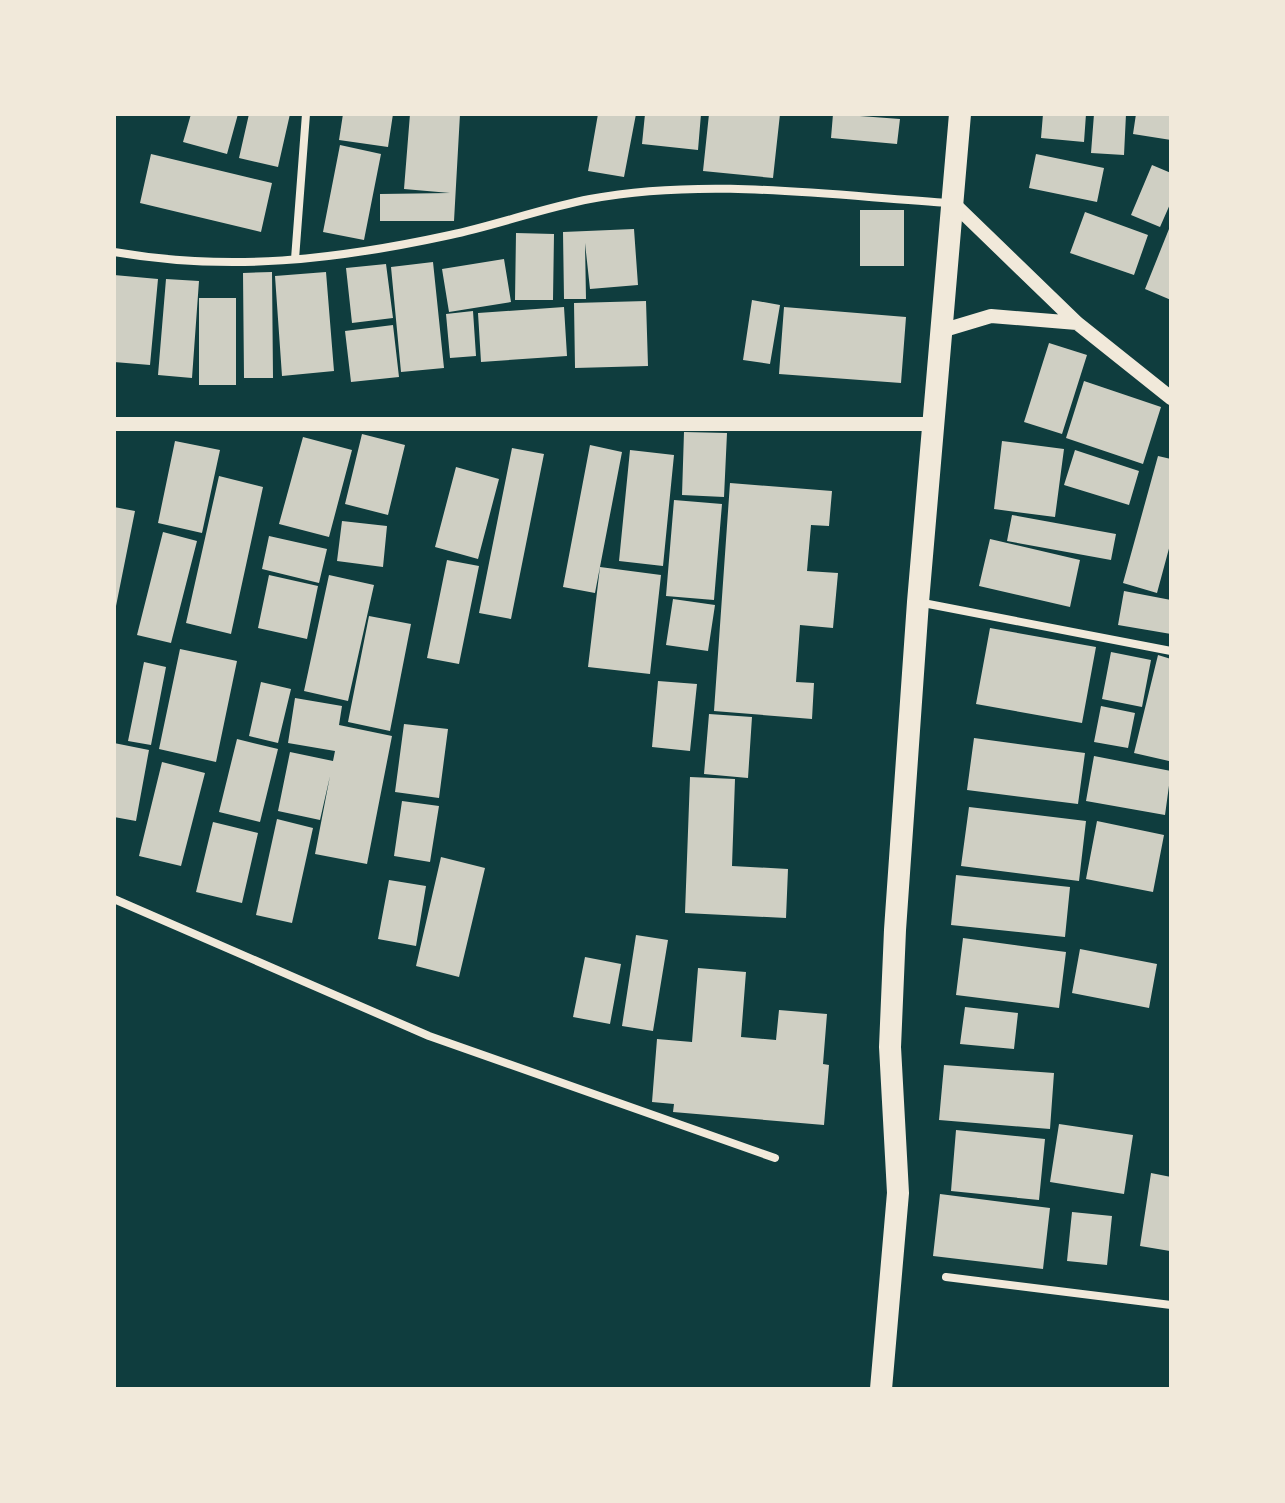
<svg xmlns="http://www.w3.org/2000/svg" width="1285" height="1503" font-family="Lora,serif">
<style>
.building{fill:#cfcfc3}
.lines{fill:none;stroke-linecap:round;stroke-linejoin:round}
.minor{stroke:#f1e9da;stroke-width:8}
.tertiary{stroke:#f1e9da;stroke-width:14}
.trunk{stroke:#f1e9da;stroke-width:22}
</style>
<rect width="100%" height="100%" fill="#0f3d3e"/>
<!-- building -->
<path class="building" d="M191 114H238L227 154 183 142Z
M249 114H290L278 167 239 158Z
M343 114H393L388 147 339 140Z
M410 114H460L454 221H380V194L450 193 404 189Z
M598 114H636L624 177 588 171Z
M645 114H701L698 150 642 144Z
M709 114H780L773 178 703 171Z
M833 114 900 119 897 144 831 138Z
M1043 114H1086L1084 142 1041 138Z
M1094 114H1126L1124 155 1091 153Z
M1136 114H1171V140L1133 134Z
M340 145 381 154 364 240 323 232Z
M151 154 272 183 261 232 140 203Z
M1036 154 1104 168 1097 202 1029 188Z
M1152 165 1171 173V202L1160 227 1131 215Z
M860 210H904V266H860Z
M1085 212 1148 235 1134 275 1070 253Z
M1171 224V300L1145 289Z
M634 229 638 285 590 289 585 243 586 299H564L563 232Z
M516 233 554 234 553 300H515Z
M504 259 511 302 449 312 442 269Z
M433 262 444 368 401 372 391 267Z
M386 264 393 318 352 323 346 268Z
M272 272 273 378H244L243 273Z
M326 272 334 371 282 376 275 276Z
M114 275 158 279 150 365 114 362Z
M166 279 199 281 192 378 158 375Z
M199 298H236V385H199Z
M752 300 780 305 770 364 743 360Z
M646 301 648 366 575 368 574 303Z
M564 307 567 356 481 362 478 313Z
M784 307 906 317 901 383 779 374Z
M473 311 476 356 450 358 446 314Z
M393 325 399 377 351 382 345 331Z
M1049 343 1087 355 1062 434 1024 422Z
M1084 381 1161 407 1143 464 1066 438Z
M684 432 727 433 724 497 682 495Z
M362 434 405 445 388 515 345 504Z
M303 437 352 450 329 537 279 524Z
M175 441 220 450 202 533 158 523Z
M1002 441 1064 449 1055 517 994 509Z
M590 445 622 452 595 593 563 587Z
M512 448 544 454 511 619 479 613Z
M630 450 674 455 663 566 619 561Z
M1075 450 1139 471 1129 505 1064 485Z
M1158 456 1171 459V541L1157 593 1123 583Z
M456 467 499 479 478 559 435 547Z
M219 476 263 487 231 634 186 623Z
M730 483 832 491 829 526 811 525 807 571 838 573 833 628 800 625 796 682 814 683 812 719 714 711Z
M674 500 722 504 714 600 666 596Z
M114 507 135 511 115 611H114Z
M1012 515 1116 534 1111 560 1007 541Z
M342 521 387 526 383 567 337 561Z
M163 532 197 541 171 643 137 635Z
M269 536 327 549 319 583 262 569Z
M990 539 1080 560 1070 607 979 586Z
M447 560 479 566 459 664 427 658Z
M600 567 661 575 650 674 588 667Z
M269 575 318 586 307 639 258 628Z
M329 575 374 585 348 701 304 691Z
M1124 591 1171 600V634L1118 625Z
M673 599 715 605 708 651 666 645Z
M369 616 411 624 390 731 348 722Z
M990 628 1096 647 1082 723 976 704Z
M180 649 237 661 216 762 159 749Z
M1111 652 1151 660 1142 707 1102 699Z
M1158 655 1171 659 1169 761 1134 753Z
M144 662 166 667 151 745 128 741Z
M658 681 697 684 690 751 652 747Z
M261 682 291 689 278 743 249 736Z
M295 698 342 706 339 725 392 736 367 864 315 854 330 776 320 820 278 811 290 752 333 761 335 751 288 743Z
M1101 706 1135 713 1128 748 1094 742Z
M709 714 752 717 748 778 704 774Z
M404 724 448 729 439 798 395 792Z
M974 738 1085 753 1078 804 967 790Z
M237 739 278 749 260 822 219 812Z
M114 743 149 750 136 821 114 817Z
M1094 756 1171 771 1165 815 1086 801Z
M162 762 205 773 181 866 139 856Z
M690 777 735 779 732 866 788 869 786 918 685 913Z
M402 801 439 806 430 862 394 856Z
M969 807 1086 821 1079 881 961 866Z
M277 819 313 828 292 923 256 915Z
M1097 821 1164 835 1153 892 1086 879Z
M213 822 258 833 242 903 196 892Z
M441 857 485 868 459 977 416 966Z
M956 875 1070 887 1065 937 951 925Z
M389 880 426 886 416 946 378 939Z
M636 935 668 940 653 1031 622 1026Z
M963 938 1066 952 1059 1008 956 995Z
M1080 949 1157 964 1149 1008 1072 993Z
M585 957 621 964 610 1024 573 1017Z
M698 968 746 972 741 1037 776 1040 779 1010 827 1014 823 1064 829 1065 824 1125 673 1112 674 1104 652 1102 657 1039 692 1042Z
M965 1007 1018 1013 1014 1049 960 1044Z
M944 1065 1054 1073 1050 1129 939 1120Z
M1059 1124 1133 1135 1124 1194 1050 1182Z
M956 1130 1045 1139 1039 1200 951 1191Z
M1151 1173 1171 1177 1170 1251 1140 1246Z
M940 1194 1050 1208 1043 1269 933 1256Z
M1072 1212 1112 1216 1107 1265 1067 1261Z"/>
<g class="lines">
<!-- minor -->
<path class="minor" d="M114 252C230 272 335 260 450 235 497 225 543 208 590 199 709 177 833 196 952 203
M295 259 306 114
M918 602 1171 651
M114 899 429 1036 775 1158
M946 1277 1171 1305"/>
<!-- tertiary -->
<path class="tertiary" d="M953 203 1077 323 1171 398
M941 331 991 316 1077 323
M114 424H934"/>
<!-- trunk -->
<path class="trunk" d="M881 1389 898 1193 890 1047 895 930 918 602 960 114"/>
</g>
<!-- border -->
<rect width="1285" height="1503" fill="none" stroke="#f1e9da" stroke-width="232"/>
</svg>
